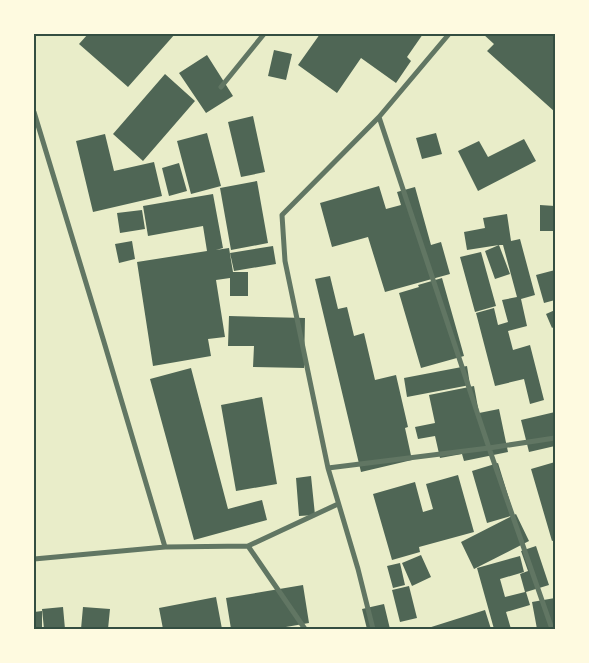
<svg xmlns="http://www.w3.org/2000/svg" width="589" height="663" font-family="'Varela Round',sans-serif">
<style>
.building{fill:#4f6655}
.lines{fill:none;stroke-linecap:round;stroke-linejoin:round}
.minor{stroke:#617663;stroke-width:5}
.neatline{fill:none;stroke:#344e41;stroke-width:2}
</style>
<rect width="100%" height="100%" fill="#e9edc9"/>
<!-- building -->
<path class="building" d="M88 34H175L128 87 79 44Z
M320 34H423L407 57 411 61 396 83 361 58 337 93 298 65Z
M483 34H555V112L487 51 494 44Z
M274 50 292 54 286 80 268 76Z
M207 55 233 96 206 113 179 73Z
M165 74 195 101 143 161 113 134Z
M253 116 265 172 241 177 228 122Z
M207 133 221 186 191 194 177 141Z
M436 133 442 154 422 159 416 138Z
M105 134 114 171 154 162 162 196 93 212 76 141Z
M524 139 536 161 478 191 458 151 479 141 488 157Z
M179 163 187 191 169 196 162 168Z
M257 181 268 243 231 250 220 188Z
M379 186 386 209 401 205 397 192 415 187 431 245 441 242 450 274 385 292 368 237 332 247 320 203Z
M213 194 223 248 216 250 229 248 233 272H229H248V296H230V278L216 280 225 337 208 339 211 356 153 366 137 262 207 251 203 226 148 236 143 206Z
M540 205 555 206V231H540Z
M142 210 145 229 120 233 117 213Z
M507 214 511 241 520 239 535 295 521 299 527 326 508 331 513 350 530 345 544 400 530 404 524 379 495 386 476 313 494 308 498 325 508 322 502 300 517 297 503 245H499L510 274 495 279 485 251 499 245 467 250 464 232 485 228 483 218Z
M132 241 135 259 119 263 115 244Z
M273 246 276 264 234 271 230 253Z
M481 252 496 306 475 312 460 257Z
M555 270V300L544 303 536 275Z
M330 276 338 309 347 307 354 336 364 333 375 380 396 375 408 427 405 428 412 460 361 472 315 279Z
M442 278 464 356 421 368 399 293 419 287 418 285Z
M555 310V326L552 328 546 314Z
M229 316 305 318 304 368 253 367 254 346H228Z
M467 366 470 385 407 397 404 378Z
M191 368 228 509 262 500 267 520 194 540 150 379Z
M474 386 479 413 499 409 508 452 464 461 462 454 440 458 435 436 418 439 415 427 435 423 429 395Z
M262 397 277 484 236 491 221 405Z
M555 412V446L529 452 521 420Z
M555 462V540L552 541 531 469Z
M498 463 514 515 487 523 472 471Z
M458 475 474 532 419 547 420 552 392 560 373 494 415 482 423 512 433 509 426 484Z
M311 476 315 515 299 516 296 478Z
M516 514 529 541 474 569 461 542Z
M536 546 549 585 526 592 530 605 506 612 511 629H494L477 568 520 556 524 572 500 579 505 597 525 592 520 574 528 571 521 551Z
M421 555 431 577 412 586 402 563Z
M400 563 405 585 393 588 387 566Z
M303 585 309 623 280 628V629H231L226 598Z
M409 586 417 618 400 622 392 590Z
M216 597 222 629H163L159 608Z
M555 598V629H537L532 602Z
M384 604 390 629H367L362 609Z
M63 607 65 629H44L42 609Z
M83 607 110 609 108 629H81Z
M485 610 491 629H425Z
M42 611V629H34V612Z"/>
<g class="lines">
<!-- minor -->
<path class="minor" d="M221 87 264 34
M34 112 104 342 165 547
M379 117 449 34
M328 468 489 448 555 438
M248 546 305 629
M34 559 165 547 248 546 338 504
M373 629 358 569 328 468 285 261 282 215 379 117 489 448 552 629"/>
</g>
<!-- border -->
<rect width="589" height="663" fill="none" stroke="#fefae0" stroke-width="70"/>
<rect x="35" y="35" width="519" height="593" class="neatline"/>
</svg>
